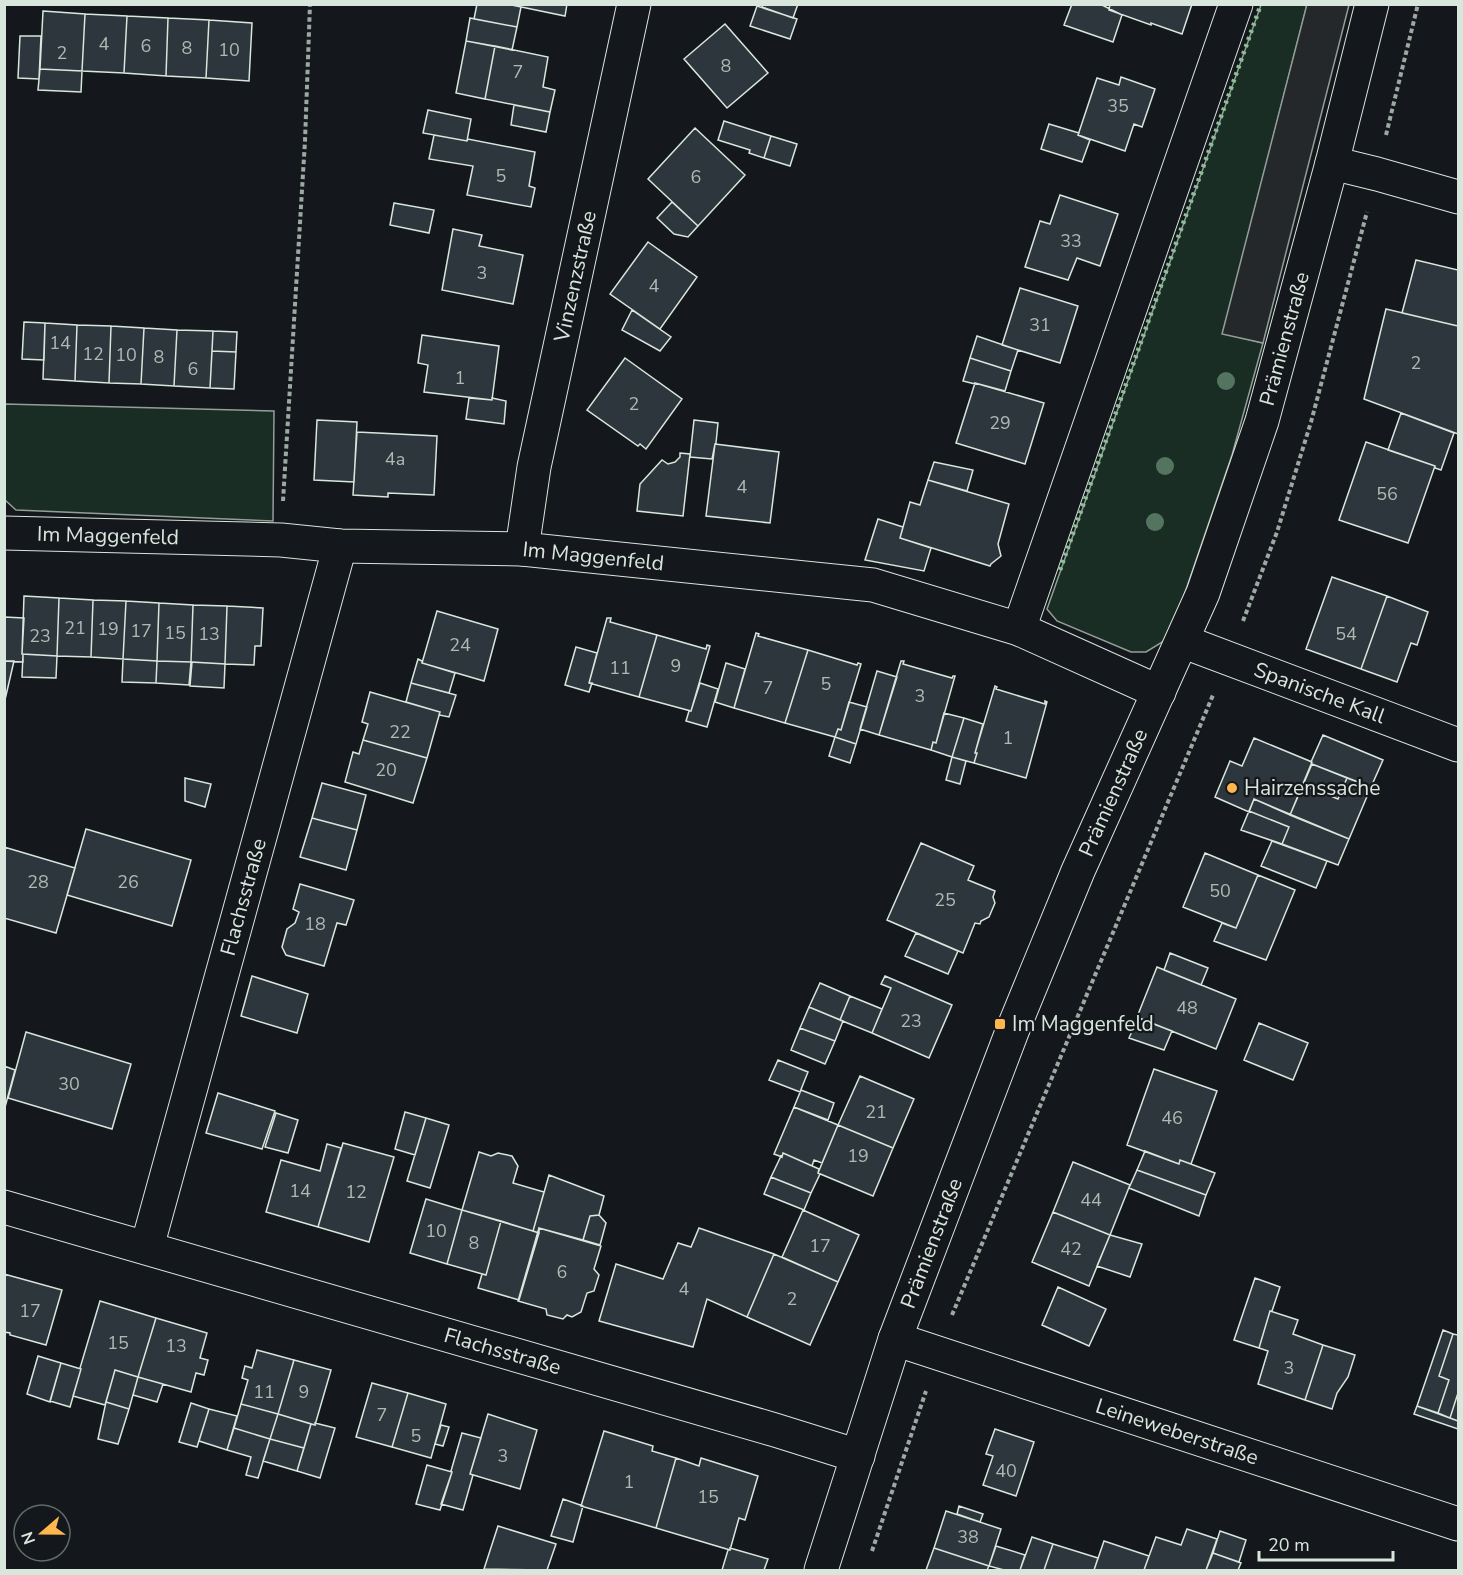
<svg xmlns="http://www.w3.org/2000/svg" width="1463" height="1575" font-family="'Nunito Sans',sans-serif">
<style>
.green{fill:#1a2d24;stroke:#939e99;stroke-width:1.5}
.parking{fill:#24282b;stroke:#939e99;stroke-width:1.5}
.building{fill:#2c363c;stroke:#d8e6dc;stroke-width:1.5}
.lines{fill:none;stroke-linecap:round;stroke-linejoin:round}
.minor-casing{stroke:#d8e6dc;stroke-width:35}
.path{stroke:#9da8a2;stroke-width:4;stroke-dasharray:4.5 3;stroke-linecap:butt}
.minor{stroke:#14181c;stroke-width:33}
.hedge{stroke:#8ac095;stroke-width:4.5;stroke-dasharray:3 4.5;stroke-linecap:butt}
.tree{fill:#55745f}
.poi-dot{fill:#ffb74d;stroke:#14181c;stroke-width:2}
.labels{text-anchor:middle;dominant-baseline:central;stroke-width:4.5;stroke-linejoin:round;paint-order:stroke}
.number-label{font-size:18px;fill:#adbab4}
.street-label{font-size:21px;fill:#d8e6dc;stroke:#14181c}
.poi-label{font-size:21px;fill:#d8e6dc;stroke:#14181c;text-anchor:start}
</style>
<rect width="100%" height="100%" fill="#14181c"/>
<!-- green -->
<path class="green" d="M1261 5H1307L1223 333 1263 343 1232 455 1178 613 1164 641 1146 652H1131L1057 621 1047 609Z
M5 404 274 411 273 521 16 510 5 500Z"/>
<!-- parking -->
<path class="parking" d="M1307 4 1349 5 1263 343 1222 334Z"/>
<!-- building -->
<path class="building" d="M477 4H507L521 7 517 27 474 19Z
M507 4H567L565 16Z
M763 4H798L793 18 762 7Z
M1072 4H1100L1122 15 1113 42 1064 25Z
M1110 4H1192L1182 34 1151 23V25L1109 10Z
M757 6 797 19 790 39 750 26Z
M43 11 85 14 82 71 40 69Z
M85 14 127 16 124 73 82 71Z
M127 16 168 18 166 76 124 73Z
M168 18 209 20 206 78 166 76Z
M470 18 517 27 512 50 466 41Z
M209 20 252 23 249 81 206 78Z
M725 24 768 73 727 108 684 59Z
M20 36H41L39 79 18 78Z
M466 41 495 46 485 99 456 93Z
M495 46 548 57 543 87 555 90 550 112 485 99Z
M40 69 82 71 81 92 38 90Z
M1121 77 1155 89 1142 127 1134 124 1125 151 1078 135 1097 78 1119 85Z
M514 105 550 112 546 132 511 125Z
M428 110 471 119 467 141 423 133Z
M724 121 771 136 764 158 749 153 750 150 718 140Z
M1049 124 1079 133 1078 135 1090 140 1082 162 1041 149Z
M695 128 745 175 698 226 648 179Z
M434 135 467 141 468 139 535 152 529 186 535 188 531 207 467 195 473 166 429 159Z
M771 136 797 144 790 166 764 158Z
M1060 195 1118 214 1100 266 1077 258 1068 280 1025 267 1040 221 1050 224Z
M672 202 698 226 688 237 674 234 657 218Z
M394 203 434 210 429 233 390 225Z
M453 229 482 235 479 246 523 255 513 304 442 290Z
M648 242 697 277 660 329 610 294Z
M1416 260 1458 270V326L1402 313Z
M1020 288 1078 306 1060 363 1002 345Z
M1386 309 1458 326V434L1364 399Z
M632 310 671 337 660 351 622 330Z
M24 322 45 323 44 360 22 359Z
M45 323 77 325 75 381 43 379Z
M77 325 111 326 109 383 75 381Z
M111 326 144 328 141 384 109 383Z
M144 328 177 330 174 386 141 384Z
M177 330 213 331 210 388 174 386Z
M213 331 237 332 236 352 212 351Z
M422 335 499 346 492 400 424 392 428 365 418 363Z
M977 336 1018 350 1011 371 970 358Z
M212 351 236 352 234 389 210 388Z
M625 358 682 399 646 449 640 444 638 446 587 410Z
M970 358 1011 371 1005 391 975 383V384L963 381Z
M975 383 1044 403 1025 464 956 443Z
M469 398 492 400V398L506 401 504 424 466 419Z
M1401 413 1454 433 1441 470 1435 468V466L1388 450Z
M317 420 357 422 354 482 314 480Z
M694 420 718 423 716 443 715 444 712 459 690 457Z
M357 432 437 436 434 495 388 493V497L353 495Z
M1366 442 1435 466 1408 543 1339 520Z
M715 444 779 452 770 523 706 516Z
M680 453 690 454 683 516 637 511 640 484 662 460 668 464 675 462 680 457Z
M934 462 973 470 967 491 928 480Z
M928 480 1009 504 998 544 1001 556 991 564 990 566 900 538 910 502 920 505Z
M878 519 903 527 900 538 931 548 924 571 865 560Z
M1332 577 1387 596 1361 669 1306 649Z
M24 596 59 598 57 656 22 654Z
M1387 596 1428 612 1417 645 1411 643 1397 682 1361 669Z
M59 598 93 600 91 657 57 656Z
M93 600 126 601 123 659 91 657Z
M126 601 159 603 157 661 123 659Z
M159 603 193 605 191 662 157 661Z
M193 605 227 606 225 664 191 662Z
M227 606 263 608 261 646H255L254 665 225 664Z
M437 611 498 629 484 681 422 663Z
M4 617 24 618 22 654H23V662L4 661Z
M607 618H611L610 622 657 635 639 697 589 683Z
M756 633 759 634 758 636 808 650 785 723 734 708Z
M657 635 706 649 707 645 710 646 691 711 639 697Z
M576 647 597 653 589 683H592L589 692 565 685Z
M808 650 857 665 858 663 861 664 841 730 838 729 835 737 785 723Z
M23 654 57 656 56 678 22 677Z
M123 659 157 661 156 683 122 682Z
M418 659 422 661V663L455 673 449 693 411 683Z
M4 661H14L4 704Z
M157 661 191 662 189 685 156 683Z
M901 661H904L903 664 952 678 953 676H955L936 743 933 742 931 750 879 735Z
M192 662 225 664 224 688 190 686Z
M726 663 745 669 734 708 715 702Z
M877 671 897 677 879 735 860 729Z
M411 683 456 695 449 717 439 715 440 712 406 702Z
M700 683 718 689 707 727 686 721 689 711H691Z
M995 686 997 687 996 689 1045 704V701L1047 702 1026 778 974 763 977 753H975Z
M370 692 440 712 427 758 363 740 368 724 362 722Z
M849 702 867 707 856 744 835 737 838 729 841 730Z
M944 713 964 718 952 757 931 750 933 742 936 743Z
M964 718 983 724 975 753H977L974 763 952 757Z
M1323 735 1383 760 1371 787 1312 764 1311 762Z
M835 737 856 744 850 763 829 756Z
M1254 738 1312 762 1290 815 1254 799 1249 812 1215 797 1230 761 1242 766Z
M363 740 427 758 413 803 345 782 353 752 359 754Z
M952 757 966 761 960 784 946 780Z
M1312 764 1347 778 1338 799 1303 785Z
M185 778 211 784 205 807 185 801Z
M1347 778 1371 787 1349 839 1290 815 1303 785 1338 799Z
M322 783 366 795 357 830 312 818Z
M1254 799 1349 839 1338 865 1282 844 1289 827 1249 811Z
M1249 811 1289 827 1282 844 1241 830Z
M312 818 357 830 346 870 300 857Z
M86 829 191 860 172 926 67 895Z
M1272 841 1327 861 1316 888 1261 866Z
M921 843 974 866 968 880 995 891 993 897 995 903 989 917 981 921 980 924 975 923 963 953 887 920Z
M4 847 75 868 56 933 4 918Z
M1205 853 1258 875 1236 928 1183 907Z
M1258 875 1295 890 1266 960 1214 941 1222 923 1236 928Z
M300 884 354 900 346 925 337 923 324 966 286 955 282 947 287 929 295 923 299 912 293 909Z
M916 933 958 951 948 974 905 956Z
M1170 953 1208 968 1201 985 1164 970Z
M1157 967 1236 999 1216 1049 1137 1017Z
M252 976 308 994 297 1033 241 1016Z
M885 976 952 1005 929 1058 872 1033 891 988 881 984Z
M820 983 850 996 840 1020 809 1007Z
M850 996 882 1009 872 1033 840 1020Z
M809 1007 843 1021 835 1041 800 1028Z
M1138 1018 1172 1031 1164 1050 1129 1038Z
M1259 1023 1308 1043 1293 1080 1244 1060Z
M800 1028 835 1041 825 1064 791 1050Z
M26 1032 131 1064 112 1129 8 1098Z
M778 1060 808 1072 800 1092 769 1080Z
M4 1066 15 1070 4 1111Z
M1154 1069 1217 1091 1191 1164 1180 1160 1179 1164 1127 1145Z
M860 1076 914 1099 893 1148 838 1125Z
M801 1090 834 1103 828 1120 794 1107Z
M218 1093 275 1111 262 1149 206 1133Z
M794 1107 838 1125 822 1163 814 1160 812 1166 783 1153 782 1157 774 1154Z
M405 1112 426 1118 415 1155 395 1149Z
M276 1113 298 1120 288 1153 265 1147Z
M426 1118 449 1125 430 1188 407 1181Z
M838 1125 893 1148 873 1196 818 1173Z
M343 1143 394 1157 369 1242 318 1227Z
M327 1144 341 1148 318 1227 266 1212 281 1160 320 1171Z
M1145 1151 1179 1164 1180 1160 1215 1173 1206 1195 1137 1170Z
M479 1152 491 1156 498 1153 512 1156 518 1166 513 1183 544 1192 533 1231 462 1210Z
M783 1153 819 1169 818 1173 820 1174 811 1193 771 1177 781 1156 782 1157Z
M1073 1162 1130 1185 1110 1235 1053 1212Z
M1137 1170 1206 1195 1199 1216 1129 1188Z
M549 1175 604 1196 599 1215 590 1216 583 1240 539 1228V1233L533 1231Z
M771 1177 811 1193 804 1210 764 1194Z
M426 1199 462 1210 447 1264 410 1253Z
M462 1210 501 1221 486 1275 447 1264Z
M803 1210 859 1235 838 1282 782 1257Z
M1053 1212 1110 1235 1089 1286 1032 1262Z
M599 1215 606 1223 600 1245 583 1240 590 1216Z
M501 1221 539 1233 519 1300 478 1288 482 1274 486 1275Z
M539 1228 601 1246 594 1269 599 1275 594 1291 587 1293 581 1312 572 1317 567 1315 563 1319 547 1315 546 1309 518 1301Z
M699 1228 774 1254 747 1317 707 1299 693 1347 599 1321 616 1264 663 1279 678 1243 691 1247Z
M1110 1235 1142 1244 1130 1277 1097 1266Z
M774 1254 838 1282 810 1345 747 1317Z
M4 1274 62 1290 46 1345 10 1335V1333L4 1332Z
M1255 1278 1280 1287 1272 1311H1270L1259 1348 1234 1340Z
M1058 1287 1106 1309 1089 1346 1042 1325Z
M100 1301 156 1318 138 1377 115 1370 105 1405 73 1396 81 1369 80 1368Z
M1270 1311 1298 1320 1293 1334 1323 1345 1305 1400 1258 1384 1268 1351 1259 1348Z
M156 1318 207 1333 200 1358 208 1360 204 1375 196 1373 191 1392 138 1377Z
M1443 1330 1453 1334 1439 1376 1449 1380 1438 1413 1417 1406Z
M1453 1334 1458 1335V1393L1450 1418 1438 1413 1449 1380 1439 1376Z
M1323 1345 1355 1355 1348 1377 1337 1393 1332 1409 1305 1400Z
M257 1350 294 1360 278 1414 241 1404 248 1380 242 1378 245 1366 252 1368Z
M38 1356 61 1363 50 1402 27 1394Z
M294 1360 331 1370 315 1425 278 1414Z
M61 1363 81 1369 70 1407 50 1401Z
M115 1370 138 1377 129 1409 106 1402Z
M138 1377 163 1384 157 1402 133 1395Z
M372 1383 408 1393 392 1447 356 1437Z
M408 1393 446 1404 431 1458 392 1447Z
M1458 1393V1421L1450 1418Z
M106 1402 129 1409 118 1444 98 1439Z
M191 1403 209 1409 197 1447 179 1442Z
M241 1404 278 1414 270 1439 234 1428Z
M1417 1406 1458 1421V1429L1414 1414Z
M209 1409 237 1416 227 1450 199 1441Z
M278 1414 311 1424 304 1448 270 1439Z
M488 1414 537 1430 520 1489 470 1474Z
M315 1423 335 1428 320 1478 297 1471 311 1424 315 1425Z
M441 1425 449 1427 443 1446 435 1444Z
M234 1428 270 1439 258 1478 246 1475 251 1457 227 1450Z
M995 1429 1034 1442 1016 1496 983 1485 993 1456 986 1454Z
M604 1431 653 1446 652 1451 676 1458 656 1528 581 1506Z
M462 1433 481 1438 470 1474 473 1475 463 1510 441 1504 452 1472 451 1471Z
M270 1439 304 1448 297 1471 263 1461Z
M676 1458 699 1466 701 1458 758 1476 745 1520 739 1518 730 1550 656 1528Z
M427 1465 452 1472 440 1510 416 1504Z
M563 1499 583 1506 573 1542 551 1536Z
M959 1506 983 1514 980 1522 957 1514Z
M946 1511 1001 1529 989 1566 934 1548Z
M498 1526 556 1544 547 1570 484 1569Z
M1187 1529 1217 1539 1206 1570H1144L1156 1537 1181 1545Z
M1220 1531 1246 1540 1239 1562 1213 1553Z
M1032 1537 1053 1544 1044 1570H1020Z
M1104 1541 1149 1556 1144 1570H1094Z
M1053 1544 1098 1558 1094 1570H1044Z
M996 1546 1025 1555 1020 1570H1004L989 1566Z
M730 1548 768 1559 764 1570H722L728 1550H730Z
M934 1548 989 1566 987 1570H926Z
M1213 1553 1241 1563 1238 1570H1206Z"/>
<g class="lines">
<!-- minor casing -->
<g class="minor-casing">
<g id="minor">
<path d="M1332 163 1377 174 1458 197"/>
<path id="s1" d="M4 533 281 540 340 546 522 549 873 585 1019 629 1159 692"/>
<path id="s2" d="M522 549 534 467 634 4"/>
<path d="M1019 629 1236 4"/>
<path id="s3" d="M1182 641 1458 745"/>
<path id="s4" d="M4 1207 775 1430 858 1456"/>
<path id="s5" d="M147 1247 340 546"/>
<path id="s6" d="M895 1339 1458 1524"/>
<path id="s7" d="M821 1570 895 1339 1013 1029 1078 871 1203 593 1262 421 1332 163 1372 4"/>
</g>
</g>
<!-- path -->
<path class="path" d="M1386 135 1418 4
M283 501 305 141 310 4
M1243 621 1277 532 1311 422 1367 212
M952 1315 1213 695
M872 1551 926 1391"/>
<!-- minor -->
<use href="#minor" class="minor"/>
<!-- hedge -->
<path class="hedge" d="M1060 570 1261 4"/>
</g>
<!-- trees -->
<g class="tree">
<circle cx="1226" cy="381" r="9"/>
<circle cx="1165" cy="466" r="9"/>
<circle cx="1155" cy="522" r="9"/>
</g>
<!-- markers -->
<g class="poi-dot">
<circle cx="1232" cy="788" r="6"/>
<rect x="994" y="1018" width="12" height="12" rx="3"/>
</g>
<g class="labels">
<!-- number labels -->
<g class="number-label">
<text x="104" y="44">4</text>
<text x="146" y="46">6</text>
<text x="187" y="48">8</text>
<text x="229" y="50">10</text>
<text x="62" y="53">2</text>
<text x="726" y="66">8</text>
<text x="518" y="72">7</text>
<text x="1118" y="106">35</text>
<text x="501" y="176">5</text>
<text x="696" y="177">6</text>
<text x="1071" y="241">33</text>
<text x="482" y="273">3</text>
<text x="654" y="286">4</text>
<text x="1040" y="325">31</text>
<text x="60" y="343">14</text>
<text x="93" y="354">12</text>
<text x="126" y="355">10</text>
<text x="159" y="357">8</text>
<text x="1416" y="363">2</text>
<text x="193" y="369">6</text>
<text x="460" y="378">1</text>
<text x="634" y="404">2</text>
<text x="1000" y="423">29</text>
<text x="395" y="459">4a</text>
<text x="742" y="487">4</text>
<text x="1387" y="494">56</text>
<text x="75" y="628">21</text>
<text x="108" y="629">19</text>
<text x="141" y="631">17</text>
<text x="175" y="633">15</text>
<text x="209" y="634">13</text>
<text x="1346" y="634">54</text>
<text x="40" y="636">23</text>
<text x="460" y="645">24</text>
<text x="676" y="666">9</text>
<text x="620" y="668">11</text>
<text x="826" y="684">5</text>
<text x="768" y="688">7</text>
<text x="920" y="696">3</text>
<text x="400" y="732">22</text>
<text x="1008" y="738">1</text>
<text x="386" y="770">20</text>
<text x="38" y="882">28</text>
<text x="128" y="882">26</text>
<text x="1220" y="891">50</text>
<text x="945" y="900">25</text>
<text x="315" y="924">18</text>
<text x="1187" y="1008">48</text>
<text x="911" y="1021">23</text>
<text x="69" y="1084">30</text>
<text x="876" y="1112">21</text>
<text x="1172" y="1118">46</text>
<text x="858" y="1156">19</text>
<text x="300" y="1191">14</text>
<text x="356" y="1192">12</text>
<text x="1091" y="1200">44</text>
<text x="436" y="1231">10</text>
<text x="474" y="1243">8</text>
<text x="820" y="1246">17</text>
<text x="1071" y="1249">42</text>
<text x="562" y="1272">6</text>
<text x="684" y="1289">4</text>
<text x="792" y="1299">2</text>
<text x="30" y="1311">17</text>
<text x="118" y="1343">15</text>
<text x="176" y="1346">13</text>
<text x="1289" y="1368">3</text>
<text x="264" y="1392">11</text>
<text x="304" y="1392">9</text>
<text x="382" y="1415">7</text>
<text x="416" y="1436">5</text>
<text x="503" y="1456">3</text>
<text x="1006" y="1471">40</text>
<text x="629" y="1482">1</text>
<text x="708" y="1497">15</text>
<text x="968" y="1537">38</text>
</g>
<!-- street labels -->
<g class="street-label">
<text stroke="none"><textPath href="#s2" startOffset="278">Vinzenzstraße</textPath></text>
<text stroke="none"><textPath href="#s7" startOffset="1317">Prämienstraße</textPath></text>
<text stroke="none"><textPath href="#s1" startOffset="104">Im Maggenfeld</textPath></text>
<text stroke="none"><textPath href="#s1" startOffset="590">Im Maggenfeld</textPath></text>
<text stroke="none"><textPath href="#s3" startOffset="147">Spanische Kall</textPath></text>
<text stroke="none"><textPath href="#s7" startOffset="831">Prämienstraße</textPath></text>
<text stroke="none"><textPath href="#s5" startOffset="363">Flachsstraße</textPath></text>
<text stroke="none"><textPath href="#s7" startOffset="345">Prämienstraße</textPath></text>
<text stroke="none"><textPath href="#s4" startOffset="519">Flachsstraße</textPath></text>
<text stroke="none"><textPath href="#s6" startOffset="297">Leineweberstraße</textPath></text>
</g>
<!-- poi labels -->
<g class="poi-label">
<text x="1244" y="788">Hairzenssache</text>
<text x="1012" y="1024">Im Maggenfeld</text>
</g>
</g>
<!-- border -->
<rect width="1463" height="1575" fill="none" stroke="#d8e6dc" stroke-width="12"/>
<!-- north arrow -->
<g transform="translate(42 1533) rotate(250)"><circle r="28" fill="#14181c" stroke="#626a69" stroke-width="1.5"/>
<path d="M0-4.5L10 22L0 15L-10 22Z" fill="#ffb74d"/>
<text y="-9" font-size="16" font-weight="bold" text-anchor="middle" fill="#d8e6dc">N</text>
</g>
<!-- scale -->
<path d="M1259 1551v9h134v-9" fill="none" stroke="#d8e6dc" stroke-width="3"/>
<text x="1268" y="1551" font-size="18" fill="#d8e6dc" stroke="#14181c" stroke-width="4.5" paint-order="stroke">20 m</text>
</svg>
